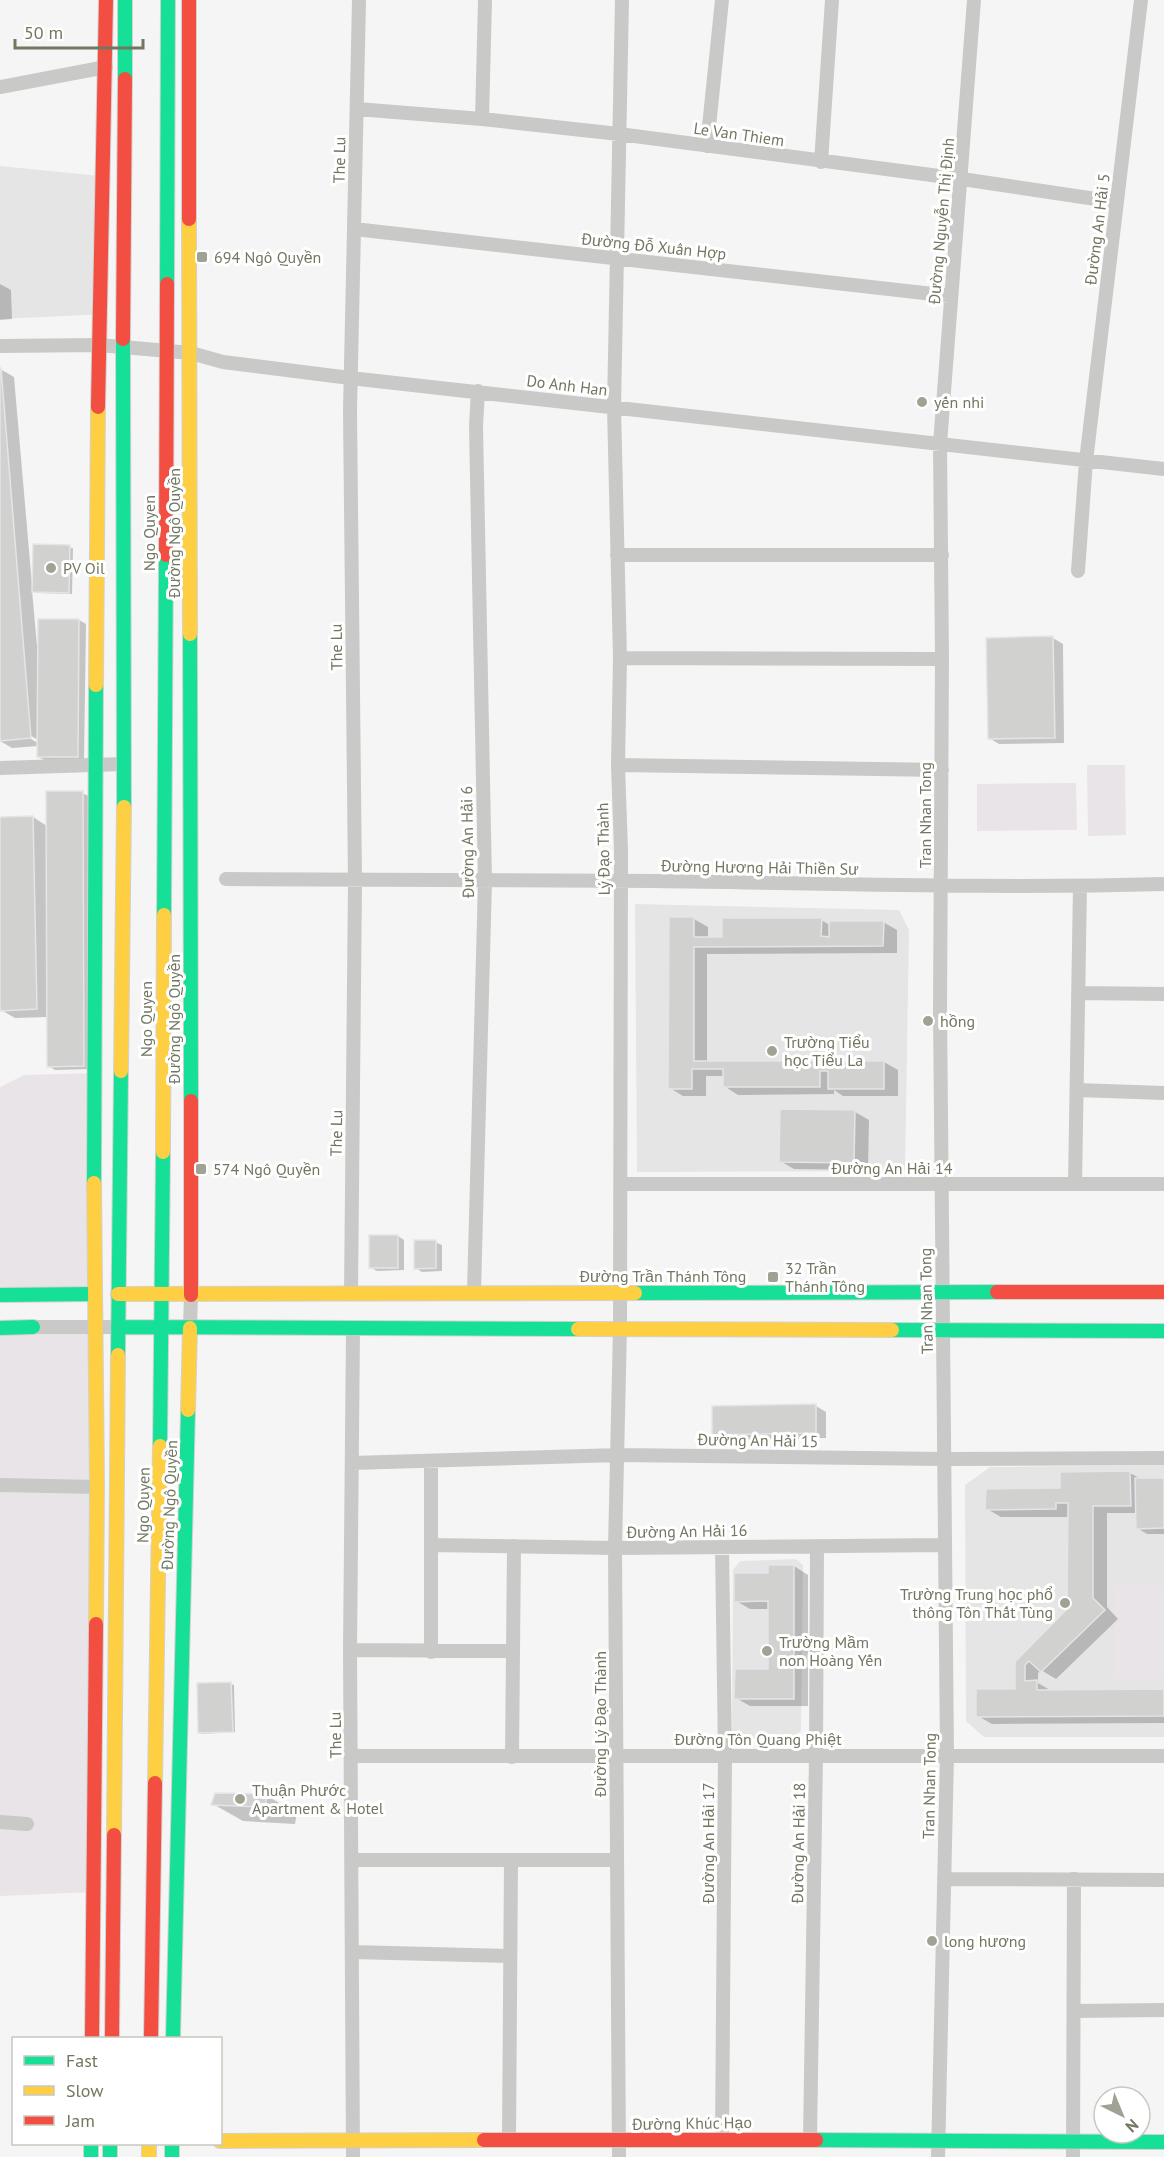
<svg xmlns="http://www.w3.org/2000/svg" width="1164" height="2157" font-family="'PT Sans',sans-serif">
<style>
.built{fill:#e6e5e5}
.green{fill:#e8e4e7}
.shadow{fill:#0003;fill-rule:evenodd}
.building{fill:#d1d1d0;stroke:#e6e4e6;stroke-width:1.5}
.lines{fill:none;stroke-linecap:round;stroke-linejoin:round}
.fast-casing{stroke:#d2d2d1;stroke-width:16}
.slow-casing{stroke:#d2d2d1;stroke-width:16}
.jam-casing{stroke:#d2d2d1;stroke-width:16}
.street{stroke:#c9c9c7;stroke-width:14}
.fast{stroke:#16e098;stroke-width:14}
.slow{stroke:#ffcf43;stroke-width:14}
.jam{stroke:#f24e42;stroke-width:14}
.poi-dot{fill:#a0a394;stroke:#fff;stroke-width:2}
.labels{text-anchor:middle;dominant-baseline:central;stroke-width:6;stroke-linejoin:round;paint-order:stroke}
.street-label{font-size:16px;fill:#717760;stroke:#fff}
.poi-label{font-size:16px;fill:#717760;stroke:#fff;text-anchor:start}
</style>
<rect width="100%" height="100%" fill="#f6f5f6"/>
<!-- built -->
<path class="built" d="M0 166 110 177 107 314 0 319Z
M635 904 899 910 909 930 905 1171 637 1172Z
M1164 1465V1737H984L966 1721 965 1485 990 1467Z
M796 1559 803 1565 801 1731 793 1737 738 1739 732 1734 733 1570 740 1561Z"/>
<!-- green -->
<path class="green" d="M1087 765H1125L1126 835 1088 836Z
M1076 783 1077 830 977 831V784Z
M95 1073V1294L0 1295V1087L24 1075Z
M95 1326 93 1892 0 1896V1328Z
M1115 1585H1164V1678H1114Z"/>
<!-- shadow -->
<path class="shadow" d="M0 284 11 290 12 319 0 320Z
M0 369 14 377 32 585H34L35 545 73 548 72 594 36 593 32 590 37 646H39V620H79L86 624 84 760H45L38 757V746L12 748 0 741ZM26 733 38 740V743L24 735Z
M1053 638 1063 644 1064 743 999 744 989 738Z
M82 793 89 796 90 1069 55 1070 49 1066 48 1017 15 1018 1 1010 0 818 33 817 47 826Z
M694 919 708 927V938H723L821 920 830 925 883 922 897 930V953L707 954V1062H884L898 1070V1096H843L834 1090V1094L738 1095 724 1086V1076H706V1096H683L670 1088Z
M781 1111 855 1112 869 1120 868 1170 794 1169 780 1161Z
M398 1236 404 1240V1270L377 1271 370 1267Z
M435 1242 442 1245V1271L422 1272 415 1268Z
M816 1406 826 1412V1438L724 1440 714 1434Z
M1130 1473 1141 1479H1164V1534H1147L1137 1528V1513H1107V1607L1118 1619 1056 1679 1041 1670 1038 1673V1683L1050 1690V1692L1164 1690V1723L992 1724 978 1716 1016 1690V1662L1069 1610V1517H1001L987 1509Z
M794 1566 808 1575V1706H750L736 1698 770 1671V1609H750L736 1601 769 1574Z
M231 1684 234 1685 235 1732 202 1734 200 1732Z
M216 1794 267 1796 297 1813 295 1824 243 1821 213 1804Z"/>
<!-- building -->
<path class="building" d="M1 368 31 738 0 741V368Z
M33 544 70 545 69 593 32 592Z
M38 619H79L78 757H37Z
M1053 636 1055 738 988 739 986 638Z
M46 791H83L84 1066 47 1067Z
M33 816 37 1009 0 1011V817Z
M669 917H694V937H722V918H822L821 936 829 937V921H884L883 946 694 947V1061H884V1089H828V1071H820V1087H723V1069H692V1089H668Z
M780 1109 855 1110 854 1163 779 1162Z
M369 1235H398V1268H369Z
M414 1240H436V1268L414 1269Z
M816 1404V1433L712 1435V1406Z
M1130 1471 1131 1506H1093V1598L1105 1610 1041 1672 1029 1661 1025 1665V1681L1037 1680V1690L1164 1689V1716L976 1717V1689H1015V1662L1067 1609 1068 1503H1056V1509L985 1510 986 1489 1060 1488V1472Z
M1135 1478H1164V1528L1136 1529Z
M768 1565H794V1699H734L735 1669H768V1601L734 1602V1573H768Z
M231 1682 233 1732 198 1733 197 1683Z
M215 1793 267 1794 265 1807 211 1805Z"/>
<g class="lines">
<!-- fast casing -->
<g class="fast-casing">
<path id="fast" d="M125 79V0
M167 284 168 0
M123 339 124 807
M190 634 191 1101
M164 915 166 555
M94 1183 96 685
M635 1293 997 1292
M0 1295 95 1294
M118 1327 578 1329
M0 1328 33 1327
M892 1330 1164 1331
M118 1355 121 1071
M160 1446 163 1152
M173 2038 188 1410
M816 2140 1164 2142
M91 2144V2157
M110 2144V2157
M172 2144V2157"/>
</g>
<!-- slow casing -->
<g class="slow-casing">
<path id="slow" d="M189 219 190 634
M96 685 98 407
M121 1071 124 807
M163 1152 164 915
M94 1183 97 1487 96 1624
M118 1294 635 1293
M578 1329 892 1330
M188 1410 190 1328
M155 1783 160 1446
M114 1835 118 1355
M220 2141 484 2140
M149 2144V2157"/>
</g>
<!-- jam casing -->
<g class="jam-casing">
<path id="jam" d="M189 0V219
M123 339 125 79
M98 407 106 0
M166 555 167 284
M191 1101V1295
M997 1292H1164
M92 2038 96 1624
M112 2038 114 1835
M151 2038 155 1783
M484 2140H816"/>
</g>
<!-- street -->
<path class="street" d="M0 87 106 67
M357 109 482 119 619 134 962 179 1116 202
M482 119 485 0
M707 146 722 0
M821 162 832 0
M354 229 951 296
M0 346 98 345 123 347 191 353 223 362 350 378 1164 469
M617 555H942
M1078 571 1086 461 1141 0
M620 658 942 659
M618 765 942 770
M0 768 124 764
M226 879C369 881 512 879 655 881 825 883 994 889 1164 884
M1078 993 1164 994
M1077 1090 1164 1093
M621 1184H1164
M1075 1184 1080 886
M474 1292 485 881 476 426 478 391
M351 1294 355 881 350 411 359 0
M33 1327H118
M190 1328 191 1295
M353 1329 350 1650 353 2157
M431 1461V1652
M352 1463 619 1455 943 1459 1164 1458
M0 1485 97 1487
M431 1545 615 1548 944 1545
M350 1650 513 1651
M352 1756H1164
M512 1757 514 1546
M0 1822 27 1824
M352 1860H616
M944 1879 1164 1880
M352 1952 510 1956
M1074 2011 1164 2010
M722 2139 725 1756 722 1547
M810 2139 816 1756 817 1546
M509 2140 511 1861
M619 2157 615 1548 620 1328 621 851 618 765 620 658 614 407 622 0
M938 2157 947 1755 940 1010 942 659 940 444 974 0
M1073 2157 1074 1879"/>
<!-- fast -->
<use href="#fast" class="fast"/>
<!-- slow -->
<use href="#slow" class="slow"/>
<!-- jam -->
<use href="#jam" class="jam"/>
</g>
<!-- markers -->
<g class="poi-dot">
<rect x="196" y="251" width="12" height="12" rx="3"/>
<circle cx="922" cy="402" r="6"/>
<circle cx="51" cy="568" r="6"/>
<circle cx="928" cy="1021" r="6"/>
<circle cx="772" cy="1051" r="6"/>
<rect x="195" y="1163" width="12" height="12" rx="3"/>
<rect x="767" y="1271" width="12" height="12" rx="3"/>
<circle cx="1065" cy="1603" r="6"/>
<circle cx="767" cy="1651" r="6"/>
<circle cx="240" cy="1799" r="6"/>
<circle cx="932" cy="1941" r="6"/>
</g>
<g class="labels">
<!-- street labels -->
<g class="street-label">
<text transform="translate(739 134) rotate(8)">Le Van Thiem</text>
<text transform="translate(339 160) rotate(-89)">The Lu</text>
<text transform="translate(941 221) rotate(-85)">Đường Nguyễn Thị Định</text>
<text transform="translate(1097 229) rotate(-83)">Đường An Hải 5</text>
<text transform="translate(654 246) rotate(6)">Đường Đỗ Xuân Hợp</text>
<text transform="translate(567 385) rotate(7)">Do Anh Han</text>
<text transform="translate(149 533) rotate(-90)">Ngo Quyen</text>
<text transform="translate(174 533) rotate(-90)">Đường Ngô Quyền</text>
<text transform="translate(336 647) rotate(-91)">The Lu</text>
<text transform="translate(925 815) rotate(-90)">Tran Nhan Tong</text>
<text transform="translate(467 842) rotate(-91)">Đường An Hải 6</text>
<text transform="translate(603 849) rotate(-91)">Lý Đạo Thành</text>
<text transform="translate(760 867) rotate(1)">Đường Hương Hải Thiền Sư</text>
<text transform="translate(146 1019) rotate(-90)">Ngo Quyen</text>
<text transform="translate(174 1019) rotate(-90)">Đường Ngô Quyền</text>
<text transform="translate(336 1133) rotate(-89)">The Lu</text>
<text x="892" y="1168">Đường An Hải 14</text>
<text x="663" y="1276">Đường Trần Thánh Tông</text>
<text transform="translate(926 1301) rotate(-91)">Tran Nhan Tong</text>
<text transform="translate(758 1440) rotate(1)">Đường An Hải 15</text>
<text transform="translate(143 1505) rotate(-89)">Ngo Quyen</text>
<text transform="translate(169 1505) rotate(-88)">Đường Ngô Quyền</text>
<text transform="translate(687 1531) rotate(-1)">Đường An Hải 16</text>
<text transform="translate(600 1724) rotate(-90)">Đường Lý Đạo Thành</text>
<text transform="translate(335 1735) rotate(-91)">The Lu</text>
<text x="758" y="1739">Đường Tôn Quang Phiệt</text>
<text transform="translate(929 1786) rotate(-89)">Tran Nhan Tong</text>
<text transform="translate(708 1843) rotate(-90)">Đường An Hải 17</text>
<text transform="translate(798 1843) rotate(-89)">Đường An Hải 18</text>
<text transform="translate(692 2123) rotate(-1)">Đường Khúc Hạo</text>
</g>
<!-- poi labels -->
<g class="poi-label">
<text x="214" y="257">694 Ngô Quyền</text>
<text x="934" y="402">yến nhi</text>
<text x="63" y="568">PV Oil</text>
<text x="940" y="1021">hồng</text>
<text x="784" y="1042">Trường Tiểu<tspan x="784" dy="18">học Tiểu La</tspan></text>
<text x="213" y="1169">574 Ngô Quyền</text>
<text x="785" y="1268">32 Trần<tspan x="785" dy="18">Thánh Tông</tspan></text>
<text x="1053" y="1594" text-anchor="end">Trường Trung học phổ<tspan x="1053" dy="18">thông Tôn Thất Tùng</tspan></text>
<text x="779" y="1642">Trường Mầm<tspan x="779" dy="18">non Hoàng Yến</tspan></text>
<text x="252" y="1790">Thuận Phước<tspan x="252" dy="18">Apartment &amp; Hotel</tspan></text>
<text x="944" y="1941">long hương</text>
</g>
</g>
<!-- legend -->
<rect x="12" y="2037" width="210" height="108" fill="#ffffff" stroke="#c6c9bf" stroke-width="1.5"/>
<rect x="24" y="2056" width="30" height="9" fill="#16e098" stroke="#c6c9bf" stroke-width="1.5"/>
<text x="66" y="2067" font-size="18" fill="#717760">Fast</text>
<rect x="24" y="2086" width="30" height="9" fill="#ffcf43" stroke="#c6c9bf" stroke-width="1.5"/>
<text x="66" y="2097" font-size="18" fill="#717760">Slow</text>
<rect x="24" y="2116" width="30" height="9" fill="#f24e42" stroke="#c6c9bf" stroke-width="1.5"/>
<text x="66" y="2127" font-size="18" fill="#717760">Jam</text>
<!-- north arrow -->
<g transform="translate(1122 2115) rotate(137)"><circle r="28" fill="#ffffff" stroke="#c6c9bf" stroke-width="1.5"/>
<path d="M0-4.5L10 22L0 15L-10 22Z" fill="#a0a394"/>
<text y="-9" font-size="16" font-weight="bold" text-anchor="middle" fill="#717760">N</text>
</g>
<!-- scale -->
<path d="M15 39v9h128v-9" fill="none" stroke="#717760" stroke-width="3"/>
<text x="24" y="39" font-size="18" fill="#717760" stroke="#ffffff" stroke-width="4.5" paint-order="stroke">50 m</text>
</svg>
